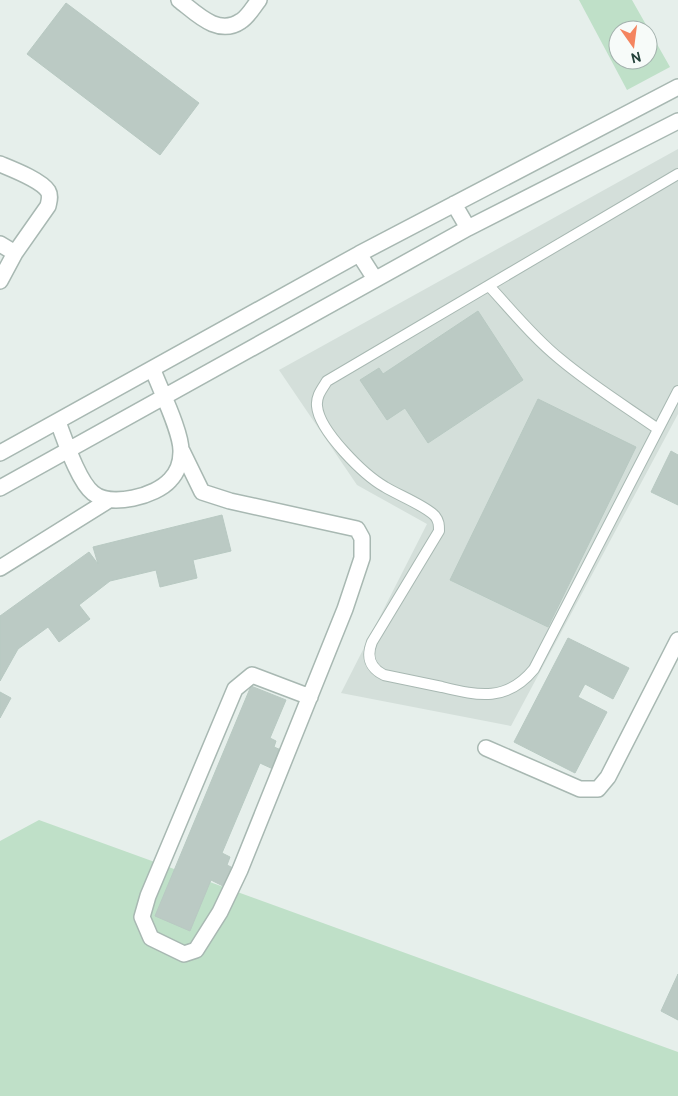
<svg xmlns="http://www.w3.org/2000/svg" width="678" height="1096" font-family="Overpass,sans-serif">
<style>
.built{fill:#d4dfda}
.green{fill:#bfe0c8;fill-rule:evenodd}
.building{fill:#bbcac4;stroke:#b8c9c2}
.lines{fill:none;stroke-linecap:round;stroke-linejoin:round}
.service-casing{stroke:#a8b8b2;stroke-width:12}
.minor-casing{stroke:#a8b8b2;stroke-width:18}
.service{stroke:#fff;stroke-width:10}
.minor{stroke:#fff;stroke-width:15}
</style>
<rect width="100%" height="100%" fill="#e6efeb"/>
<!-- built -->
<path class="built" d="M678 149V414L511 726 341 693 427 524 357 485 279 370Z"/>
<!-- green -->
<path class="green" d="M579 0H632L670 67 627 90ZM618 30H648V60H618Z
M39 820 678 1052V1096H0V841Z"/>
<!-- building -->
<path class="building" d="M66 3 199 103 160 155 27 54Z
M478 311 523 380 428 443 405 408 387 420 360 380 379 368 383 374Z
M538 399 636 447 548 627 450 580Z
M671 451 678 455V505L651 492Z
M222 515 231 551 193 560 197 578 160 587 156 570 110 581 79 605 90 619 59 642 48 627 18 649 0 681V616L89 552 98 564 93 547Z
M568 638 629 668 613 699 585 684 578 697 607 712 575 773 514 742Z
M251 686 286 700 270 738 276 741 274 747 281 750 273 769 260 763 222 853 230 857 227 865 233 868 225 887 211 880 190 931 155 916Z
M0 692 11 698 0 718Z
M678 974V1020L661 1011Z"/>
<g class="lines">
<!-- service casing -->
<g class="service-casing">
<path id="service" d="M678 174 327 381C322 389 316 396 317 406 319 431 364 475 385 487 398 495 426 506 435 516 439 521 439 525 439 531L372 642C366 657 370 668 384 675 404 679 423 683 442 687 479 696 507 702 534 669L678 391
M490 287C513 312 534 338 560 359 591 385 625 406 658 429"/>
</g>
<!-- minor casing -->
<g class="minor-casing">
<path id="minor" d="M179 0C196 13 218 37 241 21 248 17 254 6 259 0
M0 164C12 169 41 180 48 191 51 196 49 201 48 206L15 253 0 281
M454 204 468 228
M0 244 15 253
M359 254 375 279
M58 422C65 440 78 481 93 493 111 508 156 496 170 480 177 473 181 462 181 452 182 433 160 389 153 370
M182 451 202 492 230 501 357 529 362 538V558L345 609 240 870 220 912 196 950 184 954 151 938 142 917 148 896 235 689 252 675 310 697
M0 453 359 254 678 87
M0 488 468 228 678 121
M0 568 109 500
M486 748 580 789H598L608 777 678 640"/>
</g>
<!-- service -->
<use href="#service" class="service"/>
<!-- minor -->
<use href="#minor" class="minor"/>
</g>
<!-- north arrow -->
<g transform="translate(633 45) rotate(166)"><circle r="24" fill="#f7fbf9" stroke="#a3b1ad"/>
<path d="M0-4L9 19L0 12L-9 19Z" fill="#f4845f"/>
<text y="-8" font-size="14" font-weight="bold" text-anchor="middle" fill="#24423a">N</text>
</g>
</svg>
